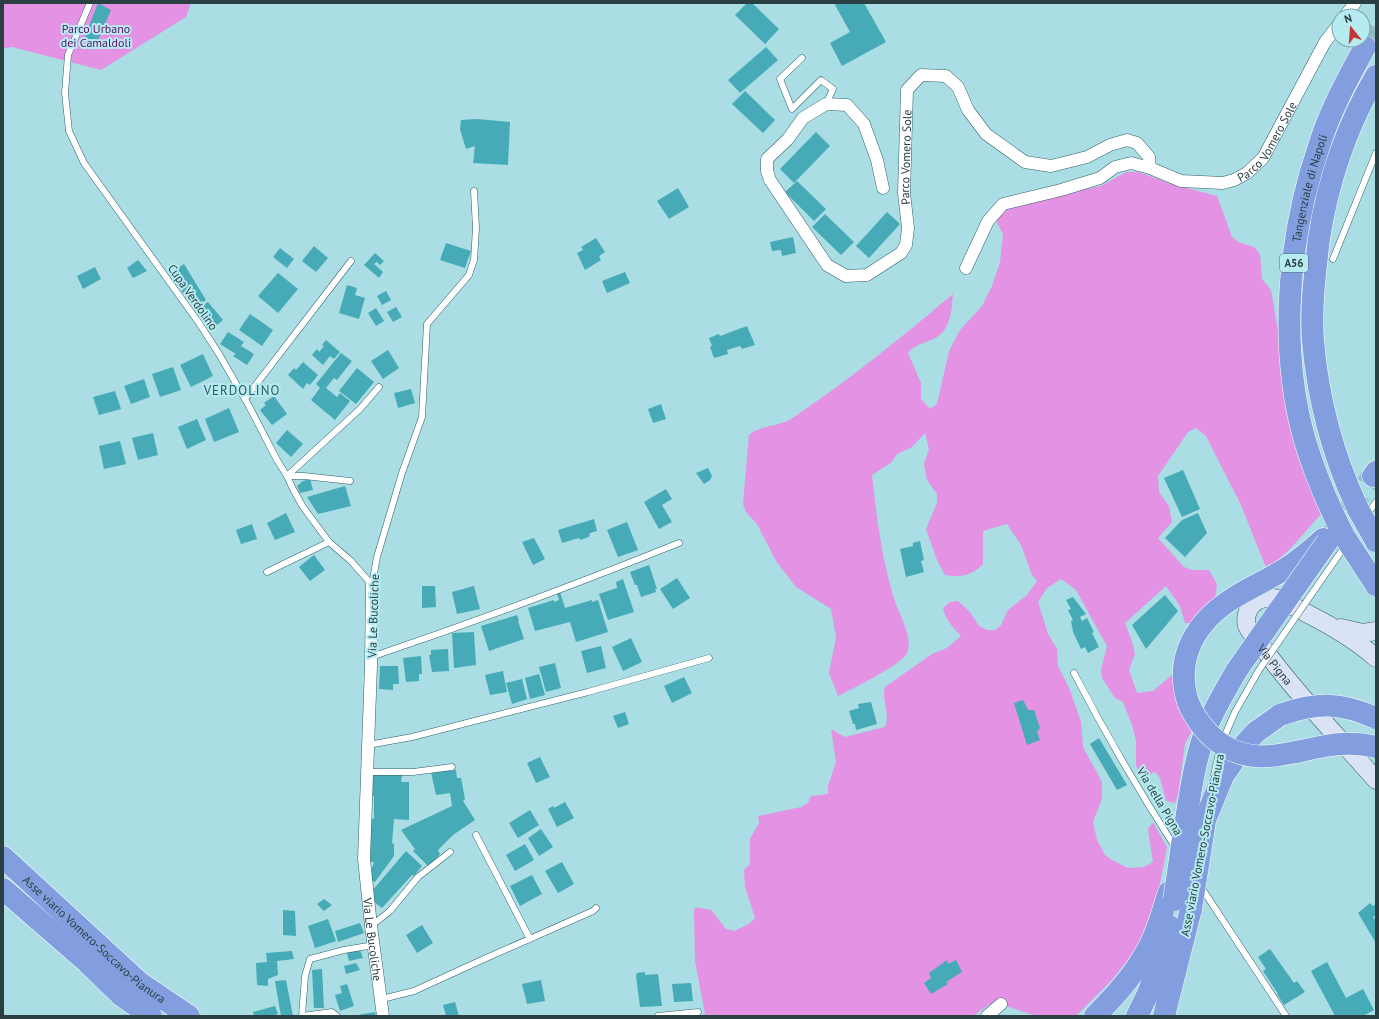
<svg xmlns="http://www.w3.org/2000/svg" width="1379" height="1019" font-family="'PT Sans',sans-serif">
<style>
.green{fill:#e392e4}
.building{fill:#46abb7}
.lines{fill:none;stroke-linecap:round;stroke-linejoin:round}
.highway-tunnel{stroke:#90bdc4;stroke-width:22;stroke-dasharray:22 11;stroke-linecap:butt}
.lane-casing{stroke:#2f6066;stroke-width:7}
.street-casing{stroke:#2f6066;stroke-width:13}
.secondary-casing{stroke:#2f6066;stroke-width:19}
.highway-casing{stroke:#fff;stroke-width:23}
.lane{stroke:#fff;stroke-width:6}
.street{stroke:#fff;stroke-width:12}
.secondary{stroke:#dae2f5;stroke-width:18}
.highway{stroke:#829edf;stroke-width:22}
.lane-bridge-casing{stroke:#2f6066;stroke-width:7;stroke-linecap:butt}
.highway-bridge-casing{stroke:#fff;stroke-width:23;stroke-linecap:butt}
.lane-bridge{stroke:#fff;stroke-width:6}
.highway-bridge{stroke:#829edf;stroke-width:22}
.labels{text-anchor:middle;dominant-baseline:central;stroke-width:4;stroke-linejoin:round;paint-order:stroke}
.shield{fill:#b7ebf2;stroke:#547377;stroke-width:1}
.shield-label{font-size:11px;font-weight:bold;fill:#2a3f42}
.park-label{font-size:12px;fill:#600e63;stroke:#b7ebf2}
.street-label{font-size:12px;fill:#2a3f42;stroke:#b7ebf2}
.neighbourhood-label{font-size:13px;letter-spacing:1px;fill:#28595f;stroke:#b7ebf2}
</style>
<rect width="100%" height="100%" fill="#aadde4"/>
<!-- green -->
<path class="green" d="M3 3H191L186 17 101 70 12 47 3 48Z
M1126 172H1138L1172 184 1217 196 1232 237 1238 242 1254 247 1260 254 1262 279 1271 290 1282 355 1286 411 1300 463 1321 514 1291 548 1267 570 1241 505 1206 436 1196 428 1188 432 1158 476 1159 492 1169 506 1172 522 1158 538 1184 567 1192 570H1209L1217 584 1215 600 1193 624 1185 623 1180 606 1166 586 1125 623 1133 645 1135 654 1129 670 1137 693 1153 691 1172 675 1182 704 1192 730 1185 744 1178 795 1175 803 1166 801 1160 778 1155 772 1148 775 1140 772 1136 766V741L1132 725 1123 702 1115 698 1102 678 1101 670 1107 646 1076 590 1061 579 1047 588 1038 602 1048 634 1057 649 1058 666 1070 690 1081 722 1083 747 1102 782V799L1093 822 1097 840 1105 855 1112 860 1128 868 1144 867 1153 862 1148 829 1153 822 1167 847 1156 904 1140 944 1112 980 1076 1016H1036L1009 1007 990 1004 973 1016H702L705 1014 695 961 694 912 695 907 711 910 726 929 734 931 749 924 755 918 745 887 744 870 750 864V839L759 823 758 816 801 807 808 803 811 796 828 794V786L836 762 831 729 845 737 885 727C891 713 881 702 885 687L932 654 947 648 961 636C953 627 946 621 943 608L950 602 958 601 970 612 979 626 987 630H995L1001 625 1008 610 1027 595 1037 581 1032 575 1021 545 1007 524 983 531V564C973 575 960 578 945 575L937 560 926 529 937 503V494L927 480 924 464 929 449 925 433 912 447 897 454 892 462 872 475C877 520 882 564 897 607 902 618 913 641 907 653 903 664 850 690 838 696L829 673 836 637 831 609 796 587 776 561 757 524 746 512 743 504 749 435C762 424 781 427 794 417 849 380 902 337 953 294 951 314 951 333 929 341 920 344 914 346 908 353L921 383V399L930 409 937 404 949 351 960 330 982 306 992 286 1000 262 1003 234 994 217 1006 206 1101 186Z"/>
<!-- building -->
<path class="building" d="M98 3 111 10 96 45 87 49 84 39Z
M747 3H752L779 29 765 44 735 15Z
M834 3H864L886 42 842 66 830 43 850 32Z
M766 47 778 60 740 93 728 80Z
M745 91 775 120 763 133 732 104Z
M477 119 510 122 508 165 473 163 475 146 466 149 460 129 461 120Z
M816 132 830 146 794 183 780 169Z
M797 181 826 209 814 221 785 192Z
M678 188 689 207 669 219 657 201Z
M887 212 900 224 869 258 856 246Z
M825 214 854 242 841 255 812 227Z
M793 237 796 253 782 256 781 250 772 251 770 242Z
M596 238 605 252 599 256 601 260 585 270 577 253 583 250 581 247Z
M446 243 471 251 465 268 440 260Z
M314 246 328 258 316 272 302 261Z
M280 248 294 259 287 268 273 257Z
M375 253 384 261 380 265 377 262 374 264 383 272 379 278 364 265Z
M138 260 147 271 133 278 127 268Z
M184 264 206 300 195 309 169 274Z
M95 267 101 279 83 289 77 276Z
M625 272 630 283 607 293 602 281Z
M278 273 298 289 278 313 258 296Z
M347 285 357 288 355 295 365 298 359 319 339 313Z
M386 291 391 300 382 305 377 296Z
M208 302 223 320 211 330 195 310Z
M396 307 402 317 393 322 387 312Z
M376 308 384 321 376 326 368 313Z
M250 314 273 330 262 346 239 330Z
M747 326 755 345 742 349 740 346 727 350 728 354 714 358 710 347 712 346 709 338 719 334 720 336Z
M228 332 244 342 241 346 254 354 247 365 233 356 236 354 220 344Z
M326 340 340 352 334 359 330 356 323 365 312 355 317 349 319 352 324 346 322 345Z
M388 350 399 368 383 379 371 361Z
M341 353 352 361 337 380 334 378 326 388 337 397 340 393 350 401 335 420 311 400 320 388 316 384Z
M203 354 213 376 191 387 180 365Z
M303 362 318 375 310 385 307 383 303 389 288 375 294 368 296 370Z
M173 367 181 390 160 397 152 374Z
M357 368 374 382 356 404 339 391Z
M144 379 150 397 131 404 124 386Z
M411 389 415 403 398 408 394 393Z
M115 391 121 409 99 415 93 397Z
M274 396 287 414 272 425 260 410 266 405 264 403Z
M661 404 666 419 653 423 648 409Z
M229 408 239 432 214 442 205 419Z
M197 419 206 440 187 449 178 427Z
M287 430 303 444 291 457 276 443Z
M153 433 158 455 138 460 132 438Z
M120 441 126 464 104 469 99 446Z
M708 468 712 476 710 480 704 484 696 473Z
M1183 470 1200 509 1182 517 1164 478Z
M310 479 313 490 300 493 297 486 303 481Z
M345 486 351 506 318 514 307 497Z
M666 489 672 499 662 505 672 522 659 529 644 502Z
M286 513 295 532 275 540 267 523Z
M1198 513 1207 533 1185 557 1165 538 1182 520Z
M594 519 597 531 590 533 589 537 580 540 579 538 562 543 558 530Z
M627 522 638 550 618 557 607 530Z
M252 524 257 539 241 544 236 530Z
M534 538 545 559 533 565 522 542Z
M920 541 924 560 921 561 924 572 906 577 900 549 913 546V543Z
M314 555 325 570 310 581 299 567Z
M649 565 657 589H655L656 592 641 597 637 585H635L630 572Z
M677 578 690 598 673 609 660 589Z
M623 579 634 612 608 620 599 594 617 588 616 582Z
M422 586H435L436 607 422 608Z
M474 586 480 609 457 614 452 592Z
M560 592 565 608 592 600V602L598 600 608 632 576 642 570 622 535 631 528 608 554 600V602L559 600 557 594Z
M1165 595 1178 611 1146 649 1132 625Z
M1073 597 1086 614 1080 617 1082 621 1087 618 1094 632 1092 633 1099 647 1088 653 1085 647 1081 649 1073 632 1071 621 1073 620 1068 610 1071 609 1066 600Z
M517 615 519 621H518L524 639 489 651 481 626Z
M474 632 476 665 454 668 452 633Z
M631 638 642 662 623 671 612 647Z
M601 646 606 668 587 673 581 651Z
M448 649 449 671 432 672 429 655H431V650Z
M421 656 422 674H419V681L406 682 403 658Z
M555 663 561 688 546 692 539 667Z
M380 666H398L399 684H393V690L379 689Z
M503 671 507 692 490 695 485 675Z
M539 674 545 695 530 699 525 678Z
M684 677 692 693 672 703 664 686Z
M522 679 527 699 512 704 506 683Z
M1023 700 1028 710H1034L1040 728 1037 732 1040 740 1027 745 1014 703Z
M871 702 877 724 856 730 855 724H853L849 711 859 708 858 704Z
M625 712 629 724 618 728 613 716Z
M1099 738 1127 785 1117 790 1090 744Z
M540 757 550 777 536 783 527 763Z
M450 769 451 771 456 770 457 778H461L465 799 463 801 475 820 453 835 438 850 440 854 429 867 413 851 415 849 401 830 452 806 450 793 436 795 431 772Z
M371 774 402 775 401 782H409V820L394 819 392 843 394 844V856L375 882 370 880 369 877 374 862H371L369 840 370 818 374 819V796H370Z
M565 802 574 818 557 827 548 809 553 806 554 808Z
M530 810 539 825 518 838 509 823Z
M541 829 553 847 539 856 528 838Z
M525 844 534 860 515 871 506 855Z
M406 851 422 866 414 876 412 875 382 908 374 902 372 891Z
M562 862 574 884 558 893 545 871Z
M532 875 542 894 520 906 510 886Z
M324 899 332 905 324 911 317 904Z
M1370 903 1373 906 1376 904V915L1373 917 1376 921V943L1358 913Z
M283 910 295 911 296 936 283 935Z
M328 919 336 941 315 948 308 926Z
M360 923 364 933 338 942 335 931Z
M422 925 433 943 417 953 406 935Z
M1270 949 1294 983 1297 981 1305 992 1284 1005 1277 994H1278L1263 971 1266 969 1258 957Z
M360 950 363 958 349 961 347 953Z
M292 951 294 959 277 961 278 975 268 979V986L257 985 256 963 267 962 266 953Z
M947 960 948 964 956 960 962 972 946 982 948 984 931 994 924 983 931 978 929 973Z
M1327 962 1346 998 1363 989 1374 1010 1363 1016H1335L1311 971Z
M356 963 360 970 346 974 344 966Z
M322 969 324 1008H314L312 970Z
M645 972V975L658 974 662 1006 640 1007 636 976 637 973Z
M286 980 293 1016H281L275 981Z
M541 980 545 1001 527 1004 522 984Z
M691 983 693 1001 674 1002 672 984Z
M347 984 354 1006 340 1011 335 995 342 993 340 986Z
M455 1002 459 1016H446L443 1005Z
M275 1006 278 1014 272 1016H254L253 1012Z
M375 1012 376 1016H358V1015Z"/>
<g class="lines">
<!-- highway-tunnel -->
<path class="highway-tunnel" d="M1365 47 1376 28
M1329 539 1373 476"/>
<!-- lane casing -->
<g class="lane-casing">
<path id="lane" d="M90 3 68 55 65 93 69 131 84 163 199 323 219 354 249 406 277 460 287 476 293 489 303 507 329 542 351 561 372 585
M802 58 780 79 792 109 821 80 833 89 826 104
M1333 259 1376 153
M245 399 351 261
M287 476 360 409 379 387
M287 476H304L350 481
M1367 515 1376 502
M267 572 329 542
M372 585 377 557 402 473 422 417 427 324 469 275 474 260 476 228 474 191
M1313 592 1345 546
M371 657C475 622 577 584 679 543
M1074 673C1105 733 1139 791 1175 847
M1223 740 1235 712 1259 670
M368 745 412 737 588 692 709 658
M367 772H413L452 767
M1214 775 1220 749
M476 835 530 939
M1201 887 1286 1016
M371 926 390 911 418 877 450 852
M382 999 414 991 484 959 593 911 596 908
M337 1016 332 1012 302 1016 305 976 310 959 344 950 374 945
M658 1016 698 1012"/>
</g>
<!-- street casing -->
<g class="street-casing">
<g id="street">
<path d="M1345 16 1355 3"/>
<path id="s1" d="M883 188 877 160 864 124 847 105 826 104 803 118 788 139 767 159V171L770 180 827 265 846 276 867 275 901 253 906 245 908 228 904 193 907 90 921 75 946 76 958 87 968 110 986 134 1025 162 1051 166 1087 157 1110 145 1127 140 1137 143 1149 157 1150 168"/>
<path id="s2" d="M966 268 988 221 1003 204 1061 190 1100 178 1115 167 1131 163 1150 168 1181 181 1223 183 1234 180 1247 173 1263 158 1325 42 1339 24"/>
<path id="s3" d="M372 585 371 665 364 859 371 926 383 1016"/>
<path d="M987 1016 1001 1004"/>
</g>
</g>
<!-- secondary casing -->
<g class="secondary-casing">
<g id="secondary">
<path d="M1341 628 1363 633 1376 631"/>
<path id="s4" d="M1376 658C1348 633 1312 616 1279 599 1270 597 1260 597 1253 604 1247 609 1245 618 1247 626 1252 636 1262 646 1269 656 1301 699 1340 739 1376 780"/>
</g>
</g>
<!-- highway casing -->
<g class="highway-casing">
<g id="highway">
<path d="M1373 476 1376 472"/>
<path d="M1358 509C1333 456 1318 399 1313 341 1311 315 1313 290 1316 265 1317 256 1318 247 1319 238 1328 182 1347 125 1376 76"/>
<path id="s5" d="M1344 536C1328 505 1315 474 1305 441 1278 346 1288 235 1320 143 1331 109 1348 78 1365 47"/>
<path d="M1188 702C1174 657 1196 621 1235 597 1251 587 1269 579 1285 569 1299 560 1311 550 1323 539"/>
<path d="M1182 845C1189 804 1193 760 1209 722 1217 704 1227 687 1237 670"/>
<path d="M1200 853 1205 820 1223 776 1245 744 1256 732 1280 715"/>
<path id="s6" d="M3 857 140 983 189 1016"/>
<path d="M3 889 87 962 122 996 151 1016"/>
<path d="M1095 1016C1116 995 1135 974 1149 947 1158 930 1163 910 1169 892"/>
<path d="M1137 1016C1152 988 1163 958 1169 926"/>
<path d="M1164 1016 1191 909"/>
</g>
</g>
<!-- lane -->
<use href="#lane" class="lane"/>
<!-- street -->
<use href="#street" class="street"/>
<!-- secondary -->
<use href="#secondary" class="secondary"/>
<!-- highway -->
<use href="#highway" class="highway"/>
<!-- lane-bridge casing -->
<g class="lane-bridge-casing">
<path id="lane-bridge" d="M1259 670 1313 592"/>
</g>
<!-- highway-bridge casing -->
<g class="highway-bridge-casing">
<path id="highway-bridge" d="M1358 509 1376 541
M1344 536 1376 585
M1237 670 1327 542
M1188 702C1196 721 1207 735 1224 746 1257 766 1290 752 1325 746 1342 743 1359 743 1376 747
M1280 715C1317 702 1340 702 1376 718
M1174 900 1182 845
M1191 909 1200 853"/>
</g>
<!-- lane-bridge -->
<use href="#lane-bridge" class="lane-bridge"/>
<!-- highway-bridge -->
<use href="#highway-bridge" class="highway-bridge"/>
</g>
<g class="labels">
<!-- shield labels -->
<rect class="shield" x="1280" y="254" width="28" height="18" rx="3"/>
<g class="shield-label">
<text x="1294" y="263">A56</text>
</g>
<!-- park labels -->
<g class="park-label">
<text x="96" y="28">Parco Urbano<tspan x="96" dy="14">dei Camaldoli</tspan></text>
</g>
<!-- street labels -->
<g class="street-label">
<text stroke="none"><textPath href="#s2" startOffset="369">Parco Vomero Sole</textPath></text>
<text stroke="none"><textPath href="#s1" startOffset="500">Parco Vomero Sole</textPath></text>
<text stroke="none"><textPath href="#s5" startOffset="359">Tangenziale di Napoli</textPath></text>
<text transform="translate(193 297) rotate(55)">Cupa Verdolino</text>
<text transform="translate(373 616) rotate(-88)">Via Le Bucoliche</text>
<text stroke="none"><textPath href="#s4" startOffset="213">Via Pigna</textPath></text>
<text transform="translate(1160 801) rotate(59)">Via della Pigna</text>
<text transform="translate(1202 845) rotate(-79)">Asse viario Vomero-Soccavo-Pianura</text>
<text stroke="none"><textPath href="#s6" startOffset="123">Asse viario Vomero-Soccavo-Pianura</textPath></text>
<text stroke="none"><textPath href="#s3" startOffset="355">Via Le Bucoliche</textPath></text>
</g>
<!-- neighbourhood labels -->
<g class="neighbourhood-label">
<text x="242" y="390">VERDOLINO</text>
</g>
</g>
<!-- border -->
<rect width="1379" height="1019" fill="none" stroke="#2a3f42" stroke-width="8"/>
<!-- north arrow -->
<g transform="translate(1351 28) rotate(343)"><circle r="19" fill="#b7ebf2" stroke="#7fa6ac"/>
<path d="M0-3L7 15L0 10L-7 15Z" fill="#c43633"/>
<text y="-6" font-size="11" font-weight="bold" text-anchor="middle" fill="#2a3f42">N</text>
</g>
</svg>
